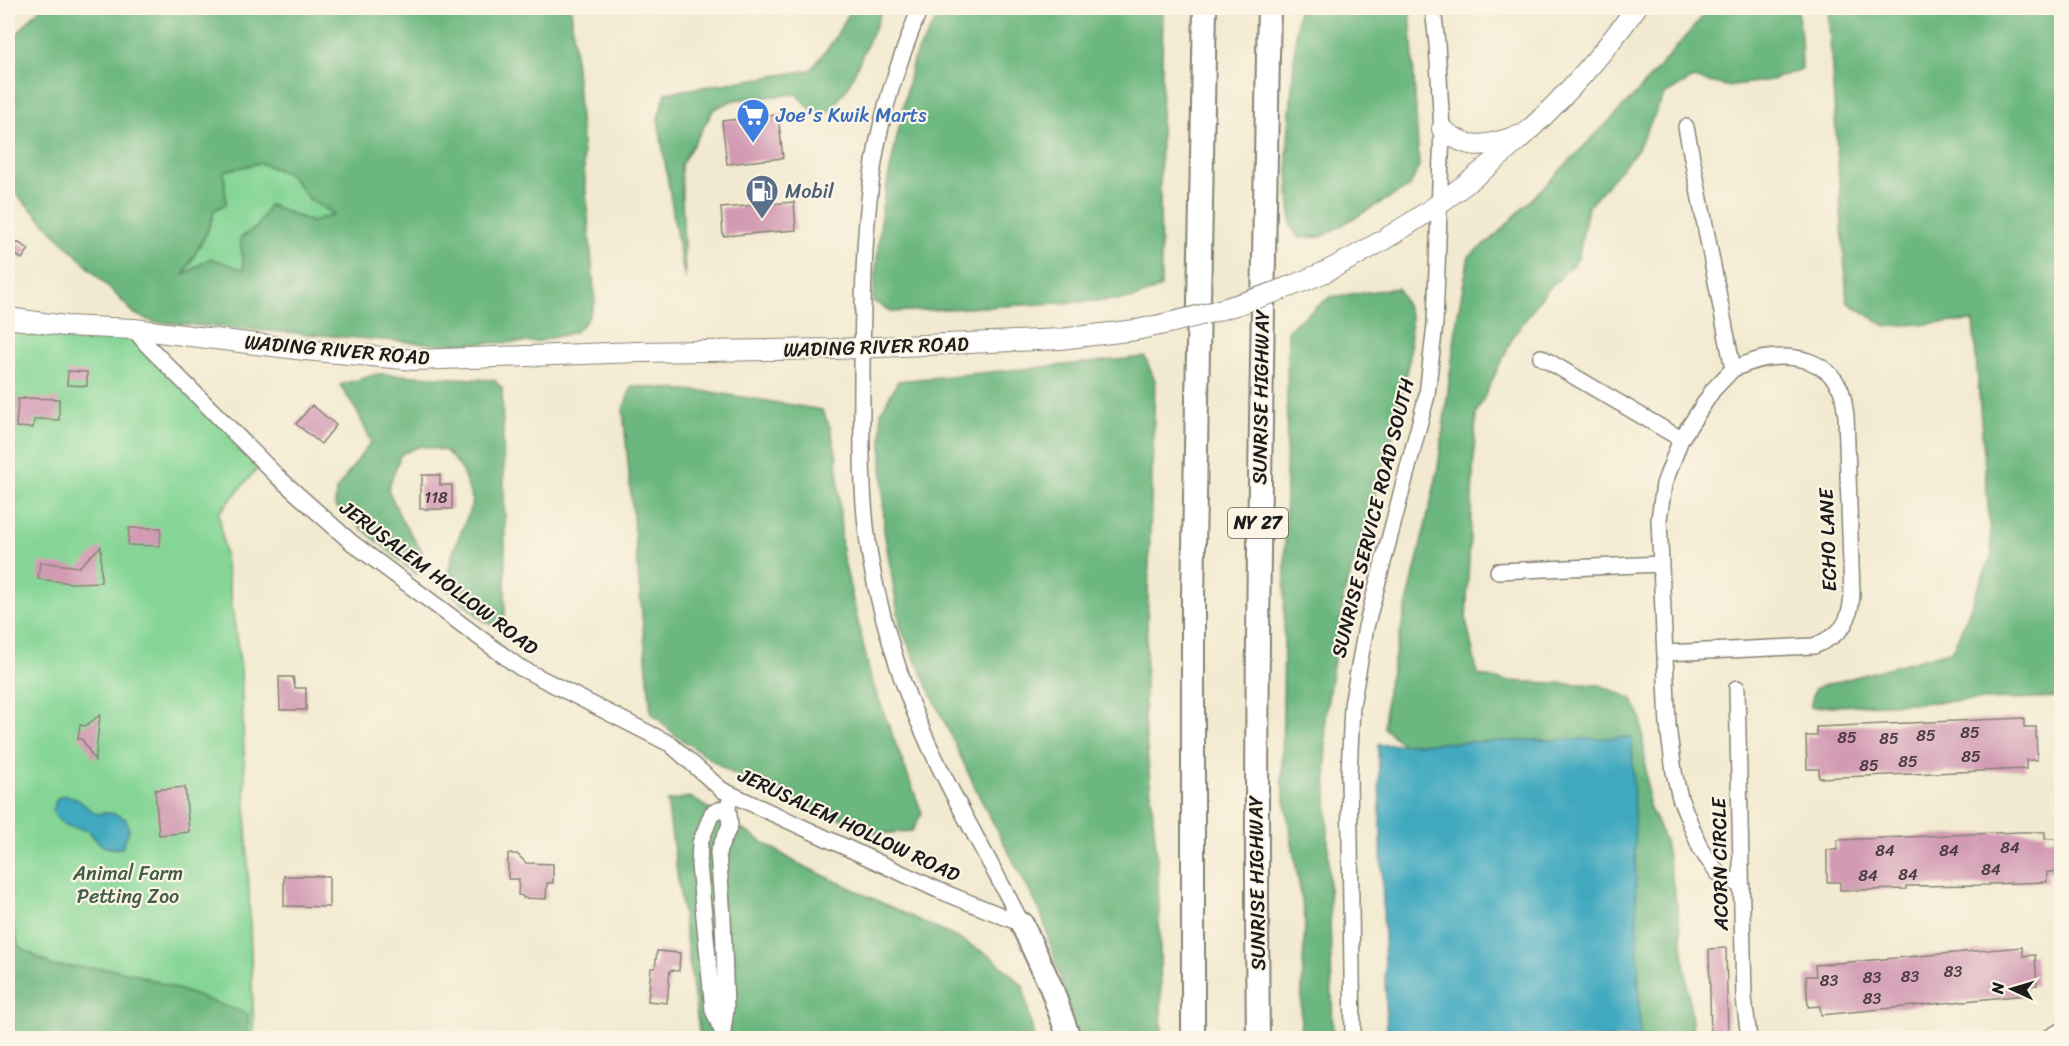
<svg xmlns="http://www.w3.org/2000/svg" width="2069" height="1046" font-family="Sriracha,sans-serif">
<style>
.green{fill:#85d696;stroke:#507959;stroke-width:1.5}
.forest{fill:#6cb77f;stroke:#446a4e;stroke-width:1.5;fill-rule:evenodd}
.water{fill:#3fa9bf;stroke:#2e626e;stroke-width:1.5}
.building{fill:#d29ab3}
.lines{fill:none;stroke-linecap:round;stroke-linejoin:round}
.minor-casing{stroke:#878376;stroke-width:18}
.major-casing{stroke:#878376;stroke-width:22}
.highway-casing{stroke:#878376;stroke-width:26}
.minor{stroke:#fff;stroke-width:15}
.major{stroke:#fff;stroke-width:20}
.highway{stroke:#fff;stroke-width:22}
.major-bridge-casing{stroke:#878376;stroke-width:22;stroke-linecap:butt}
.major-bridge{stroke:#fff;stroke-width:20}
.labels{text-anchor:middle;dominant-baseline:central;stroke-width:4.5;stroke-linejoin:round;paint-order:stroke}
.number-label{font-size:16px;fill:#4a3c42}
.shield{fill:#fcf5e5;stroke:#5f5d58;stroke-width:1.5}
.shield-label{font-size:18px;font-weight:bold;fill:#1c1c1c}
.shop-label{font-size:20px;fill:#366cbe;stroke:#fcf5e5;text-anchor:start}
.service-label{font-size:20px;fill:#4e5e75;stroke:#fcf5e5;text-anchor:start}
.street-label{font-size:20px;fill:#1c1c1c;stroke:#fcf5e5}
.park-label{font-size:20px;fill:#415d47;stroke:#fcf5e5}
</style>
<rect width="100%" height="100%" fill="#fcf5e5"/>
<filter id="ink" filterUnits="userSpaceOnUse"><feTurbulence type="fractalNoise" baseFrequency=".0167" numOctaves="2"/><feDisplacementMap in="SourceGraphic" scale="12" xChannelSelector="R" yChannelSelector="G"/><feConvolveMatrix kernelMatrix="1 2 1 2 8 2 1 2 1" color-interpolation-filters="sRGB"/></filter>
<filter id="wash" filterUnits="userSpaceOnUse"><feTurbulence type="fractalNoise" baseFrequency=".008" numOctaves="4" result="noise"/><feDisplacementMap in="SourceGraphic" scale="24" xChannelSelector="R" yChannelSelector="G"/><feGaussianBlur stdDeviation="1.35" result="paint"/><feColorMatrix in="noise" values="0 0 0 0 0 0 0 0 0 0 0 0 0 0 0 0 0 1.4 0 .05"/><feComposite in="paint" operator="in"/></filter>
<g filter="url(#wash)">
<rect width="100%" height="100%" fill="#f2ead0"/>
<!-- green -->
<path class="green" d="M260 163 289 174 310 200 335 213 312 222 270 205 257 227 241 238 244 270 184 276C193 254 210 234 214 210L226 204 224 171Z
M8 317 132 329 263 462 219 513 241 671 254 1038H128L8 975Z"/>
<!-- forest -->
<path class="forest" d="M40 8H571L595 302 587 320 575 332 536 342 435 344 153 322 135 314 8 186V44ZM260 163 289 174 310 200 334 214 311 222 269 205 257 227 240 238 244 270 210 258 184 275C194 253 210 233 214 210L226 204 224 171Z
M852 8H882L878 20 848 87 822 121 796 94 734 100 714 109 681 165 685 279 678 244 658 118 666 93 811 70 833 41Z
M943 8H1163L1160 191 1161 287 1132 299 892 312 873 301 882 208 913 60Z
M1298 8H1410L1419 166 1410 186 1321 237 1299 238 1291 226 1287 153Z
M1710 8H1797L1801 38 1802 69 1771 80 1726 86 1693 78 1664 95 1637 150 1588 207 1578 259 1543 295 1513 337 1476 414 1466 620 1478 675 1506 681 1600 685 1632 699 1641 718 1649 806 1665 841 1678 912 1694 1038H1415L1419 759 1384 728 1387 690 1437 475 1458 313 1469 256 1492 239 1635 95Z
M1828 8H2061V697L1810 707 1815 688 1953 650 1992 554 1973 321 1886 326 1847 302Z
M1398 288 1411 317 1410 356 1392 439 1344 595 1325 718 1333 1038H1300L1305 920 1282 783 1288 329 1330 297Z
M1145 357 1155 381 1144 717 1158 870 1162 1038H1078L1041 913 981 800 901 629 884 531 881 412 898 381Z
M377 374 494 380 502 388 505 529V631L484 621 447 589C447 556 463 531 473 501L461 468 446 451 421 446 401 454 388 489 402 521 422 551 417 575 335 506 336 490 371 442 358 413 340 385Z
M632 386 711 392 822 410 830 427 837 457 842 552 871 679 922 813 912 831 877 834 730 772 675 735 651 712 623 409Z
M690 797 795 862 959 939 992 957 1023 986 1034 1038H700L667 801Z
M8 903 18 946 53 966 113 969 138 975 248 1014 249 1038H8Z"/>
<!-- water -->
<path class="water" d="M1632 737 1640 1038H1387L1378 745Z
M65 795C78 796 86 808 97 814 108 811 115 813 126 819L129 830 122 848C105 850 99 845 89 831 71 826 61 829 52 810L57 798Z"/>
<g id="blocks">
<!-- building -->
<path class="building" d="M778 115 783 158 727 164 722 121Z
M794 202 796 230 723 236 721 208Z
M17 242 29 249 22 259 11 252Z
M68 371 87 372V386L67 385Z
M24 398 59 399V420L38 419 34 420 33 428 16 427 18 399H24Z
M312 405 336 425 321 444 296 424Z
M422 475H440V485H452V509H420V485H422Z
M129 528H161L160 546 128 545Z
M101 546V582L72 583 38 579 40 562 79 567Z
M279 677H293L295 688H306V710H280Z
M100 715 95 761 82 739H78L80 725 85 726Z
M2024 718V727H2036L2037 760H2026V769L1819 778V769H1807L1806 736H1817L1816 727Z
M185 787 189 832 159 835 155 790Z
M2019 832H2045V839H2056L2057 872H2047V882L1989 884V885L1906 886V889L1866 890H1840V882H1827V850H1837V840Z
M508 854H517L526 863 553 864V883H547L546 899 523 898V896L518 895 519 879H508Z
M284 876H329V907L284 906Z
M2022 947 2023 956 2035 955 2037 985 2026 986V995L1821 1015 1820 1006 1808 1007 1806 976H1816L1815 965Z
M1726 948 1728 1038H1711L1709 949Z
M657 951 680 953 679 971 670 970 667 1003 648 1001 651 968H655Z"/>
</g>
</g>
<g filter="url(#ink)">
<use href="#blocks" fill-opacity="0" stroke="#878376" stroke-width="1.5"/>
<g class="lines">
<!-- minor casing -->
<g class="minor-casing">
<path id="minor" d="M920 8C904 49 888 92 879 135 863 212 863 292 862 370 862 428 860 485 868 543 874 590 888 637 903 682 933 767 982 844 1022 924
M1686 127 1733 369 1713 390 1681 439 1664 484 1659 519 1668 726 1674 772 1680 798 1701 850 1718 873 1742 887
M134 329 147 345 278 477 351 542 519 667 670 744 722 790 938 890 1022 924
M1541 357 1681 439
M1498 571 1661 564
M1665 653 1814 646C1842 634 1850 624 1852 594L1846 415C1844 406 1844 395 1840 388 1826 361 1796 354 1768 358 1756 359 1744 365 1733 369
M1737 688 1744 998 1749 1038
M722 1031 713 1010 699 865 700 843 712 813 728 806
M722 1038 726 1009 723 917 718 852 730 825 728 806 732 795
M1353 1038 1349 775 1352 705 1366 627 1427 395 1435 324 1442 129 1437 44 1433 8
M2048 1038 2062 1030"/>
</g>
<!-- major casing -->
<g class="major-casing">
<path id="major" d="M1442 129C1473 154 1487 144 1522 135
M1325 272C1450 209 1554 122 1636 8
M8 318 65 326 134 329 305 350 415 360 638 352 833 349 1060 339 1136 330"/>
</g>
<!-- highway casing -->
<g class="highway-casing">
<path id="highway" d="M1022 924 1051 987 1069 1038
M1193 1038V595L1205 8
M1258 1038C1254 695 1262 351 1269 8"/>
</g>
<!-- minor -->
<use href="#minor" class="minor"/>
<!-- major -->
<use href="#major" class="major"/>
<!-- highway -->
<use href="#highway" class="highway"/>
<!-- major-bridge casing -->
<g class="major-bridge-casing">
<path id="major-bridge" d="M1136 330C1201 317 1264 299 1325 272"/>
</g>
<!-- major-bridge -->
<use href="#major-bridge" class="major-bridge"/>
</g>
</g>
<!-- icons -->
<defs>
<g id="supermarket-pin" transform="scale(1.725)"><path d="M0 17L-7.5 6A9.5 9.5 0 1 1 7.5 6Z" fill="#3f7fe0" stroke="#fcf5e5"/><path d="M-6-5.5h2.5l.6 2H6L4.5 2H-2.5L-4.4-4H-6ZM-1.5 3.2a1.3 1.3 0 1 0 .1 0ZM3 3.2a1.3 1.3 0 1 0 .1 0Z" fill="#fff"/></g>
<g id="fuel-pin" transform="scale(1.725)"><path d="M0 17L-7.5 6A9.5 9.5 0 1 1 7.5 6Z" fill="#5c6f8a" stroke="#fcf5e5"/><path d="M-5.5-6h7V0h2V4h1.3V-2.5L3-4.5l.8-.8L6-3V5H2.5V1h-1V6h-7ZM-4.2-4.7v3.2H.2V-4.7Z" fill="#fff"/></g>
</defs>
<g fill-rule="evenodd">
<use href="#supermarket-pin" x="753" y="115"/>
<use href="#fuel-pin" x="762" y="191"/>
</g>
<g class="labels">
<!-- number labels -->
<g class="number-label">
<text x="436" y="497">118</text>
<text x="1970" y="732">85</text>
<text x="1926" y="735">85</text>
<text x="1847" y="737">85</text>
<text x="1889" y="738">85</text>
<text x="1971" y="756">85</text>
<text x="1908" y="761">85</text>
<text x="1869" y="765">85</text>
<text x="2010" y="847">84</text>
<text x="1885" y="850">84</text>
<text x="1949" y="850">84</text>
<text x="1991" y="869">84</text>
<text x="1908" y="874">84</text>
<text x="1868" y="875">84</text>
<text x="1953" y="971">83</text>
<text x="1910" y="976">83</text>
<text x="1872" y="977">83</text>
<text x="1829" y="980">83</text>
<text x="1872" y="998">83</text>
</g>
<!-- shield labels -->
<rect class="shield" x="1228" y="508" width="60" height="30" rx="4.5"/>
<g class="shield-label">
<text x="1258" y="523">NY 27</text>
</g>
<!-- shop labels -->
<g class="shop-label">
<text x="776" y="115">Joe's Kwik Marts</text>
</g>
<!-- service labels -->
<g class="service-label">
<text x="785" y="191">Mobil</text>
</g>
<!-- street labels -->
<g class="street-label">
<text transform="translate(876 347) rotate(-2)">WADING RIVER ROAD</text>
<text transform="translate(337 350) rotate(5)">WADING RIVER ROAD</text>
<text transform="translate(1261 397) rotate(-89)">SUNRISE HIGHWAY</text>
<text transform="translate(1373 518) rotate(-76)">SUNRISE SERVICE ROAD SOUTH</text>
<text transform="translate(1828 540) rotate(-92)">ECHO LANE</text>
<text transform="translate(439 578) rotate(37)">JERUSALEM HOLLOW ROAD</text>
<text transform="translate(849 825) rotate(25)">JERUSALEM HOLLOW ROAD</text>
<text transform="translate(1720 864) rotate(-91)">ACORN CIRCLE</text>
<text transform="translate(1257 883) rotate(-91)">SUNRISE HIGHWAY</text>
</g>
<!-- park labels -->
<g class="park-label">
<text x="128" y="873">Animal Farm<tspan x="128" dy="23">Petting Zoo</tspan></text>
</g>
</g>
<!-- margin -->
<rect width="2069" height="1046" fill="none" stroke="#fcf5e5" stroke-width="30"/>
<!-- north arrow -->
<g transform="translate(2012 989) rotate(274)" stroke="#fcf5e5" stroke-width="4.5" paint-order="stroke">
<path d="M0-4.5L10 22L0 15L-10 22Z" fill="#1c1c1c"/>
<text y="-9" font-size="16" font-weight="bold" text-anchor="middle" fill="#1c1c1c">N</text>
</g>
</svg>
